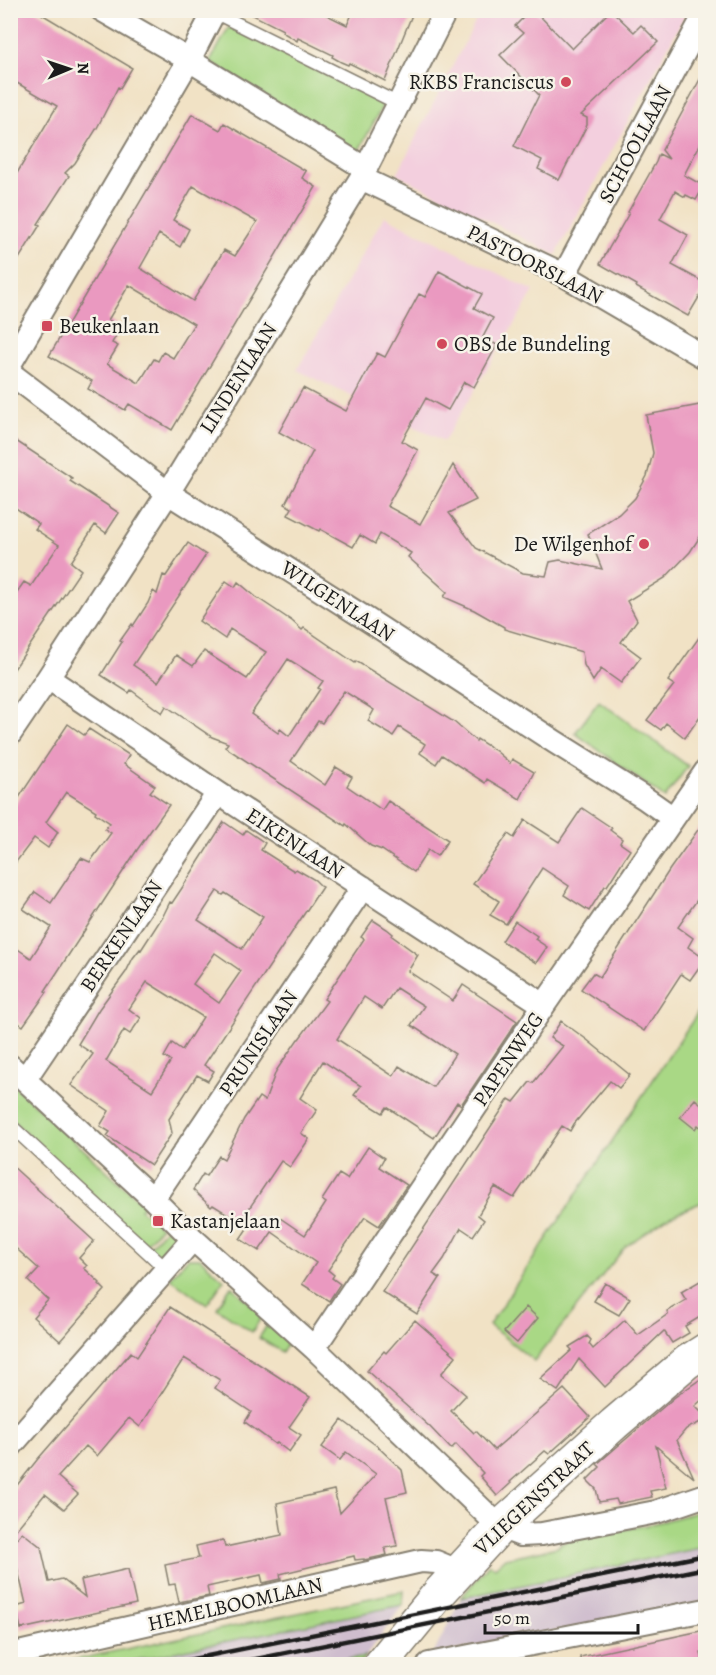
<svg xmlns="http://www.w3.org/2000/svg" width="716" height="1675" font-family="Alegreya,serif">
<style>
.built{fill:#f3cfde}
.industrial{fill:#cfbdce}
.green{fill:#a9d885;stroke:#627a50;stroke-width:1.5}
.building{fill:#ea99c0;fill-rule:evenodd}
.lines{fill:none;stroke-linecap:round;stroke-linejoin:round}
.lane-casing{stroke:#867f70;stroke-width:15}
.street-casing{stroke:#867f70;stroke-width:26}
.secondary-casing{stroke:#867f70;stroke-width:36}
.lane{stroke:#fff;stroke-width:12}
.street{stroke:#fff;stroke-width:22}
.secondary{stroke:#fff;stroke-width:33}
.rail{stroke:#1c1c1c;stroke-width:4.5}
.poi-dot{fill:#d1495b;stroke:#f7f3e8;stroke-width:2}
.labels{text-anchor:middle;dominant-baseline:central;stroke-width:5;stroke-linejoin:round;paint-order:stroke}
.poi-label{font-size:21px;fill:#1c1c1c;stroke:#f7f3e8;text-anchor:start}
.street-label{font-size:21px;fill:#1c1c1c;stroke:#f7f3e8}
</style>
<rect width="100%" height="100%" fill="#f7f3e8"/>
<filter id="ink" filterUnits="userSpaceOnUse"><feTurbulence type="fractalNoise" baseFrequency=".0167" numOctaves="2"/><feDisplacementMap in="SourceGraphic" scale="12" xChannelSelector="R" yChannelSelector="G"/><feConvolveMatrix kernelMatrix="1 2 1 2 8 2 1 2 1" color-interpolation-filters="sRGB"/></filter>
<filter id="wash" filterUnits="userSpaceOnUse"><feTurbulence type="fractalNoise" baseFrequency=".008" numOctaves="4" result="noise"/><feDisplacementMap in="SourceGraphic" scale="24" xChannelSelector="R" yChannelSelector="G"/><feGaussianBlur stdDeviation="1.35" result="paint"/><feColorMatrix in="noise" values="0 0 0 0 0 0 0 0 0 0 0 0 0 0 0 0 0 1.4 0 .05"/><feComposite in="paint" operator="in"/></filter>
<g filter="url(#wash)">
<rect width="100%" height="100%" fill="#f1e2c5"/>
<!-- built -->
<path class="built" d="M481 11H687L556 255 397 174Z
M384 216 534 291 444 441 297 370Z"/>
<!-- industrial -->
<path class="industrial" d="M705 1547V1602L433 1655 461 1598Z
M403 1605 366 1656 320 1664H117Z"/>
<!-- green -->
<path class="green" d="M229 27 384 103 358 152 210 62Z
M599 701 688 766 665 798 575 733Z
M705 1002V1201L670 1216 626 1246 534 1361 489 1325Z
M10 1082 144 1205 140 1209 161 1227 145 1245 11 1119Z
M166 1228 176 1233 177 1247 163 1263 148 1248Z
M188 1258H200L224 1280 207 1305 170 1278Z
M231 1286 263 1315 252 1332 217 1308Z
M269 1322 290 1340 282 1352 259 1338Z
M705 1510V1547L461 1598 489 1564 495 1567 505 1558 558 1547 561 1543 567 1541 652 1524Z
M404 1591 403 1605 117 1664H54Z
M366 1656 358 1664H320Z"/>
<g id="blocks">
<!-- building -->
<path class="building" d="M10 10H35L132 68 120 88 118 87 97 128 75 163 65 173 69 176 38 224 40 225 10 273V185L57 106 10 79Z
M243 10H317L347 25 354 10H414L385 81 349 63 348 65 341 62 332 57 333 55 298 38 297 41 282 32 283 30Z
M531 10H534L572 49 611 10 634 32 641 25 658 42 581 115 587 118V125L559 180 538 169 542 160 514 146 539 95 500 55 523 33 515 26Z
M705 70V135L684 175 704 186 696 200 686 195 685 197 675 191 660 219 688 235 672 265 705 283V287L688 316 636 287 637 285 600 264 629 213 628 212 656 162 659 154 669 159 662 150Z
M192 114 220 130 224 123 306 171 302 178 316 187 172 430 129 404 125 410 88 389 92 381 49 356ZM193 186 257 222 235 256 224 250 193 301 140 268 159 234 180 247 189 229 173 220ZM129 285 194 324 173 358 163 352 158 361 154 359 139 383 107 364 118 346 112 343 121 327 108 320Z
M439 271 482 294 474 308 493 318 483 337 497 345 474 387 464 382 448 410 426 398 402 441 418 450 387 506 420 524 453 465 476 500 449 513 476 548 523 573 546 576 550 562 560 560 602 569 588 534 619 514 635 498 647 476 653 453 646 415 705 404V529L690 552 665 578 627 601 637 620 621 642 641 657 621 683 601 669 593 681 584 665 582 652 504 629V627L474 610 444 597 447 592 408 557 411 553 380 534 375 544 360 535 353 547 320 529 319 531 288 515 292 508 285 504 313 451 279 432 303 388 346 411 377 353 385 357 419 294 425 297Z
M10 437 72 478 70 481 119 513 106 533 95 525 71 562 81 570 10 675V602L24 582 31 586 59 545 35 529 39 524 10 504Z
M188 543 206 555 133 665 158 682 176 655 193 666 204 651 247 679 266 652 230 629 225 639 199 621 226 581 235 587 238 582 256 597 292 621 302 630 304 628 355 663 356 661 454 722 476 741 477 739 496 751 510 763 512 759 534 772 520 799 487 779 485 783 442 755 436 764 420 753 425 744 399 727 393 736 368 721 374 710 344 691 322 723 318 721 291 761 325 785 336 767 352 777 347 786 382 810 388 801 448 840 437 856 428 850 414 872 382 850 371 846 346 824 345 826 225 747 228 743 212 737 166 706 162 713 131 690 129 693 101 675 122 642 120 641 132 624 133 626 148 603 153 591 157 594 163 575 166 576ZM288 659 323 681 318 688 320 689 289 736 280 729 278 733 251 714Z
M705 629V709L685 738 666 723 661 730 647 720 674 685 668 681Z
M68 724 84 735 89 729 129 755 124 764 155 786 150 792 169 805 137 850 45 991 47 992 23 1026 10 1017V944L31 958 51 927 23 909 35 892 51 903 81 858 90 862 111 833 105 829 110 823 95 813 96 811 66 792 46 822 58 832 48 848 34 838 10 870V811Z
M582 808 612 828 610 830 622 839 620 843 630 850 607 886H605L589 911 564 895 569 886 542 868 506 924 490 915 499 901 473 884 508 834 514 838 525 820 559 842Z
M705 820V902L699 897 678 927 693 938 688 947 705 959 690 980 681 974 644 1031 581 989 593 973 600 977 670 869Z
M224 822 243 835 246 830 265 843 261 850 294 871 296 869 315 880 322 887 204 1065 214 1071 208 1081 197 1075 169 1119 172 1133 151 1165 107 1136 110 1132 100 1126 109 1111 71 1085 93 1054 78 1044 99 1009 126 972 133 958 140 949 141 950 163 916 170 902 172 903 182 888ZM217 891 223 895 225 893 263 917 242 949 198 920ZM215 953 241 971 219 1003 193 984ZM147 982 203 1017 182 1050 172 1043 164 1057 171 1061 152 1091 106 1061 124 1030 130 1034 141 1018 129 1009Z
M373 920 387 929 393 934 392 936 418 955 408 971 453 1001 463 985 517 1021 461 1105 457 1102 434 1138 387 1107 383 1113 354 1095 361 1086 323 1061 300 1098 317 1110 301 1133 309 1139 290 1167 281 1161 240 1222 213 1205 211 1207 193 1190 203 1174 206 1176 219 1156 224 1159 244 1119 259 1097 265 1101 276 1071 298 1039H299L327 1001 324 999 364 939 361 937ZM396 988 424 1006 411 1025 455 1054 433 1087 399 1066 393 1076 337 1039 364 997 382 1009Z
M515 921 537 936 535 939 547 947 536 963 502 941Z
M561 1021 586 1039 630 1075 619 1088 610 1081 574 1124 570 1131 562 1126 514 1198 495 1187 478 1215 484 1220 473 1236 461 1228 444 1259 433 1274 440 1278 417 1314 382 1292 509 1099 514 1102 530 1082 533 1083 563 1046 550 1038Z
M695 1099 705 1107V1131L698 1125 695 1129 680 1117Z
M368 1147 384 1158 379 1167 407 1185 379 1226 365 1217 328 1270 334 1275 332 1278 340 1284 329 1301 302 1284 316 1263 272 1232 259 1251 240 1239 256 1215 273 1227 280 1218 305 1235 326 1203 322 1200 339 1174 347 1179Z
M10 1164 94 1241 79 1258 87 1266 84 1268 100 1283 99 1284 105 1290 60 1341 33 1317 48 1300 28 1281 39 1269 10 1243Z
M705 1278V1314L685 1326 689 1333 672 1343 664 1331 606 1386 605 1387 579 1359 558 1391 540 1379 572 1350 569 1347 587 1336 591 1340 589 1344 593 1349 625 1320 638 1335 668 1314 667 1311 686 1300 681 1292Z
M605 1283 630 1298 619 1315 594 1301Z
M170 1307 310 1397 289 1427 301 1435 289 1452 277 1443 275 1444 245 1422 251 1412 215 1388 220 1380 184 1358 140 1427 129 1418 97 1456 86 1446 58 1477 78 1494 64 1509 45 1494 10 1537V1494L37 1460 131 1352 137 1357Z
M526 1307 538 1318 517 1343 504 1332Z
M415 1320 456 1356 441 1374 466 1395 451 1411 474 1433 476 1431 494 1450 564 1389 590 1417 549 1454 545 1451 510 1482 511 1483 497 1496 480 1476 483 1473 456 1444 451 1449 430 1427 367 1371 384 1351 386 1353Z
M705 1376V1397L695 1406 705 1416V1420L686 1429 677 1440 694 1478 656 1446 666 1488 650 1491 652 1497 618 1504 616 1499 599 1502 596 1489 587 1480 600 1467 597 1464 675 1397Z
M342 1420 377 1446 402 1470 407 1492 386 1497 397 1546 385 1548 387 1555 364 1560V1559L355 1560 354 1556 337 1560 280 1574 281 1579 263 1583 261 1575 207 1587 209 1596 179 1602 175 1584 169 1585 165 1565 199 1558 196 1546 223 1540 225 1547 282 1535 277 1503 334 1490 340 1513 369 1482 376 1474 346 1452 340 1460 322 1447Z
M22 1532 41 1547 49 1582 62 1579 85 1597 81 1580 128 1569 136 1604 21 1629 16 1607 26 1604 14 1554 10 1551V1546Z
M705 1630V1652L701 1653 704 1665H581L580 1657Z"/>
</g>
</g>
<g filter="url(#ink)">
<use href="#blocks" fill-opacity="0" stroke="#867f70" stroke-width="1.5"/>
<g class="lines">
<!-- lane casing -->
<g class="lane-casing">
<path id="lane" d="M214 12 399 104
M10 1125 166 1269"/>
</g>
<!-- street casing -->
<g class="street-casing">
<path id="street" d="M102 10 189 60 366 169
M361 178 564 275 706 358
M564 275 706 12
M10 364 189 60 215 10
M10 373 168 493 368 620 555 742 646 799 673 818
M48 678 218 793 544 1005
M10 734 48 678 168 493 361 178 446 10
M10 1066 153 1199 193 1239 314 1348 500 1527 521 1535 542 1534 656 1512 706 1495
M25 1079 218 793
M153 1199 363 887
M314 1348 544 1005 706 771
M10 1447 193 1239
M10 1655 421 1561 436 1562 458 1571
M429 1664 706 1610"/>
</g>
<!-- secondary casing -->
<g class="secondary-casing">
<path id="secondary" d="M381 1664 440 1592 500 1527 614 1424 687 1362 706 1350"/>
</g>
<!-- lane -->
<use href="#lane" class="lane"/>
<!-- street -->
<use href="#street" class="street"/>
<!-- secondary -->
<use href="#secondary" class="secondary"/>
<!-- rail -->
<path class="rail" d="M168 1664 706 1555
M231 1664 706 1568"/>
</g>
</g>
<!-- markers -->
<g class="poi-dot">
<circle cx="566" cy="82" r="6"/>
<rect x="41" y="320" width="12" height="12" rx="3"/>
<circle cx="442" cy="344" r="6"/>
<circle cx="644" cy="544" r="6"/>
<rect x="152" y="1215" width="12" height="12" rx="3"/>
</g>
<g class="labels">
<!-- poi labels -->
<g class="poi-label">
<text x="554" y="82" text-anchor="end">RKBS Franciscus</text>
<text x="59" y="326">Beukenlaan</text>
<text x="454" y="344">OBS de Bundeling</text>
<text x="632" y="544" text-anchor="end">De Wilgenhof</text>
<text x="170" y="1221">Kastanjelaan</text>
</g>
<!-- street labels -->
<g class="street-label">
<text transform="translate(635 144) rotate(-62)">SCHOOLLAAN</text>
<text transform="translate(535 264) rotate(27)">PASTOORSLAAN</text>
<text transform="translate(238 378) rotate(-58)">LINDENLAAN</text>
<text transform="translate(338 601) rotate(33)">WILGENLAAN</text>
<text transform="translate(295 843) rotate(33)">EIKENLAAN</text>
<text transform="translate(121 936) rotate(-56)">BERKENLAAN</text>
<text transform="translate(258 1043) rotate(-56)">PRUNISLAAN</text>
<text transform="translate(508 1059) rotate(-56)">PAPENWEG</text>
<text transform="translate(534 1498) rotate(-43)">VLIEGENSTRAAT</text>
<text transform="translate(235 1604) rotate(-13)">HEMELBOOMLAAN</text>
</g>
</g>
<!-- margin -->
<rect width="716" height="1675" fill="none" stroke="#f7f3e8" stroke-width="36"/>
<!-- north arrow -->
<g transform="translate(69 69) rotate(88)" stroke="#f7f3e8" stroke-width="4.5" paint-order="stroke">
<path d="M0-4.5L10 22L0 15L-10 22Z" fill="#1c1c1c"/>
<text y="-9" font-size="16" font-weight="bold" text-anchor="middle" fill="#1c1c1c">N</text>
</g>
<!-- scale -->
<path d="M485 1624v9h153v-9" fill="none" stroke="#1c1c1c" stroke-width="3"/>
<text x="494" y="1624" font-size="18" fill="#1c1c1c" stroke="#f7f3e8" stroke-width="4.5" paint-order="stroke">50 m</text>
</svg>
